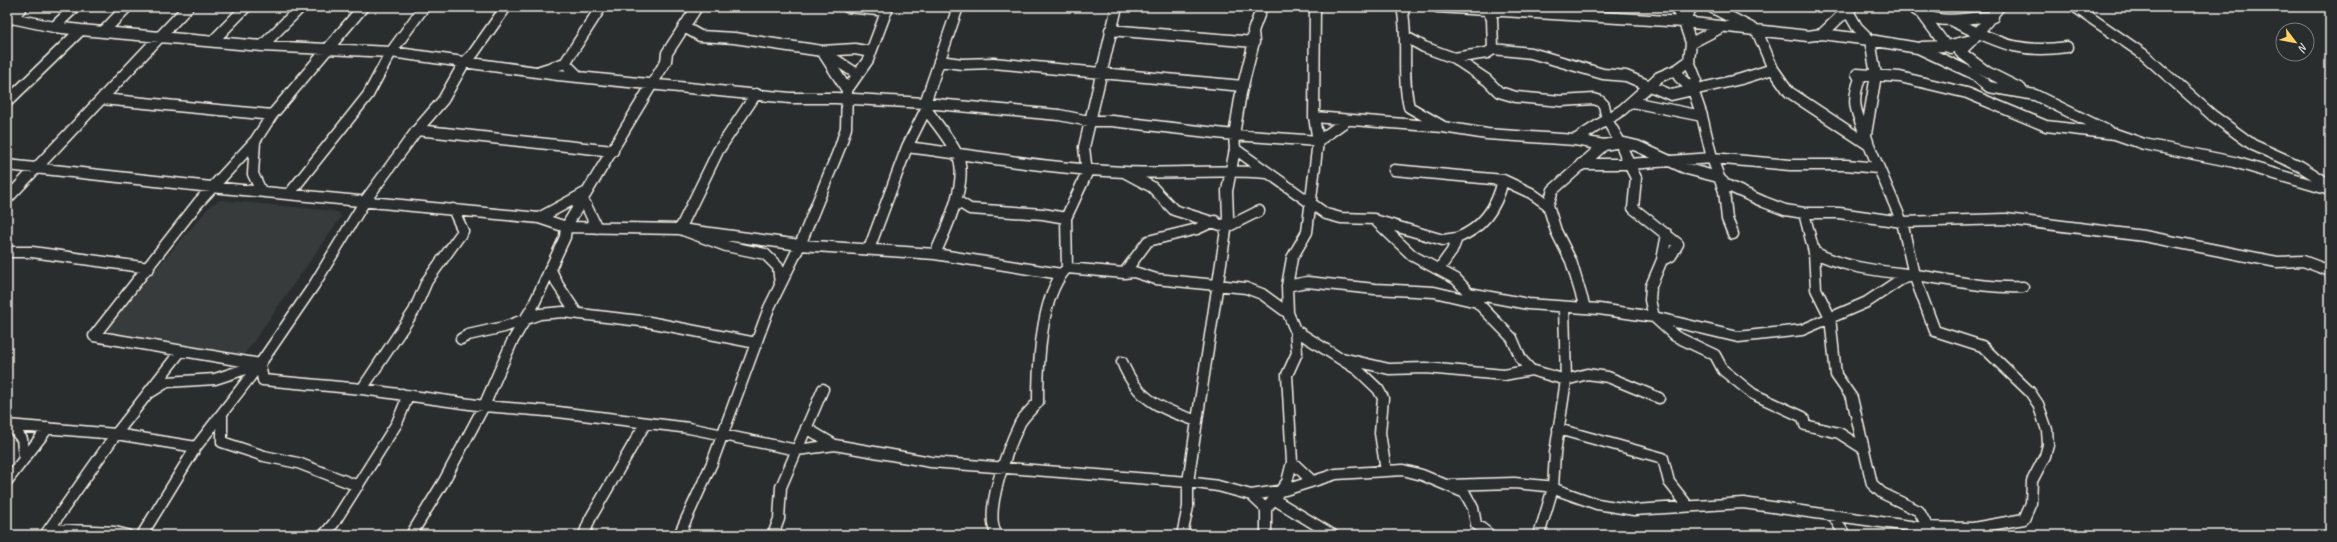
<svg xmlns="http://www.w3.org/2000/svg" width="2337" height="542" font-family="Caveat,sans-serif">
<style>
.built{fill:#373a3a}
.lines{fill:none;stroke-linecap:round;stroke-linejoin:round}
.minor-casing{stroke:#f4f1e8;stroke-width:13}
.minor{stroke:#2a2d2e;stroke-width:10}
</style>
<rect width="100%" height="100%" fill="#2a2d2e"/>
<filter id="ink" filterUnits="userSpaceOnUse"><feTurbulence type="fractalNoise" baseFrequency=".025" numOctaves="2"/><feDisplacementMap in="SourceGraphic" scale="8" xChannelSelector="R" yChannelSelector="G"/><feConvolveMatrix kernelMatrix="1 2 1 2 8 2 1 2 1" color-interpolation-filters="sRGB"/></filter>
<g filter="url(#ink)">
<!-- built -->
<path class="built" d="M221 200 334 211 339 213 341 217 244 355 100 334 212 204Z"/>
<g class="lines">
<!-- minor casing -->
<g class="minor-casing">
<path id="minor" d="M363 7 272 115 255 141 198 203 94 336 260 364 263 380 362 389 484 406 558 412 689 428 797 450 835 445
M847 7 887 11
M1402 7C1409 40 1401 74 1409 107L1442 126
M1437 7 1684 22 1808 36 1822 34 1870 40 1876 75 1866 134
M1675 7 1684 22
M1911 7C1944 29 1958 16 1993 17
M2075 7 2143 54 2212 115 2253 145 2300 166 2330 185
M1849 13 1857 27 1870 40 1918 48 1972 73 1989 87 2035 95 2108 131
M1923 15 1946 46 1951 48
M7 17 54 27 81 30 262 46 391 52 558 75 790 98H836L925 103 1059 115 1089 121H1112L1234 135 1318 141 1346 121
M8 21 22 7
M1954 22C1999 42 2016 54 2067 47
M54 27 75 7
M684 27 700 36 734 38 822 51 857 74
M1110 30 1254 42
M103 32 127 7
M1822 34 1841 16 1849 13 1851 7
M1406 37 1424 47 1454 58 1487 80 1499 92 1516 97 1561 101 1594 99 1600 101 1604 105 1607 120 1620 142 1629 164 1712 158 1790 165H1846L1878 168
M1972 40 1960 52 1987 72 2021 89
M213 41 246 7
M1691 43 1722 27
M262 46 301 7
M1922 47 1946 46 1972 40 1999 7
M1493 49 1531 53 1603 74 1626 76 1671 95 1741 79 1773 69
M1454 58 1487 53 1493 49 1492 19 1488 10
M939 61 962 64 993 63 1243 86
M1689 61 1696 79 1693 90
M1678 69 1679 77 1693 90 1702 116 1712 158 1724 191 1727 219 1733 234
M540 71 565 63
M579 77 565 63 601 7
M847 90 822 51 855 49 871 52
M756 94 718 151 680 229 726 246 765 254 778 267 780 284
M102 99 272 115
M7 102 81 30
M1632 102 1702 116
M926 109C936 123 948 137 956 152 971 178 946 229 935 254
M1314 117 1443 127 1487 134 1575 140 1604 145 1620 142 1637 146 1687 169 1718 177 1726 185 1764 202 1785 210 1804 213H1839L1902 222 2006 219 2144 236 2277 262 2303 261 2330 271
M417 130 613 151
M1575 140 1622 110 1659 77 1678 69 1689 61 1691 43 1684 22 1692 7
M255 141 253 174 261 191
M1869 145C1861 118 1848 108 1860 79L1857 74 1900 77 1967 93 2046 126 2115 134 2144 144 2234 162 2330 190
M907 147C979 156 1051 169 1124 172 1172 174 1219 169 1267 173
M1235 149 1326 214 1341 218 1374 219 1413 256 1456 279 1469 293 1528 304 1599 309 1654 317 1738 337 1802 330 1867 302 1900 280 1914 275
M1581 164H1629L1636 178 1633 208 1678 244 1671 256 1662 260
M7 165 211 187 539 218 566 227 680 229 800 245 935 254 1061 274
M1394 170 1503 180 1531 193 1548 205 1556 231 1571 261 1585 308
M1126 173 1152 187 1174 210 1212 222 1215 221
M290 193 368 95 391 52 424 7
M7 199 188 7
M583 199 597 228
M957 201 970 209 1043 214 1066 218
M1548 205 1553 190 1604 145
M1804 213 1814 252C1849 270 1885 271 1923 276 1956 281 1990 289 2023 287
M539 218 585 193
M1378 221 1443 240 1457 238
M1667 234 1662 260 1651 286 1650 300 1654 317 1675 336 1715 355 1723 370 1753 394 1803 417 1805 425 1839 433 1864 449
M869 249 907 147 926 109 925 103 958 7
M7 252H32L149 268
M1814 252 1816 289 1830 317 1836 375 1852 398 1872 484 1882 493 1919 511 1927 526
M550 268 558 285 576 312
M1067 268 1124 273 1148 241 1197 229 1212 222 1227 227 1259 211
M1439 269 1452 251 1457 238C1483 228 1497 207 1503 180
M1124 273 1134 272 1156 279 1246 288 1262 294 1288 313 1295 330 1297 353 1287 375 1292 462 1311 480
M1287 286 1307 282 1375 289 1434 292 1477 302
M1470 295 1512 338 1521 359 1531 370 1566 380 1587 374 1608 377 1659 398
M1288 313 1287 286 1292 258 1307 232 1318 141 1314 117 1315 7
M1295 330 1358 370 1378 389 1383 398 1380 433 1386 471
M461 339 468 335 504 327 540 314 563 312 649 322 756 343
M1342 358 1389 369 1426 368 1504 375 1531 370
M1122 362C1138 401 1160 408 1197 421L1188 482V507L1182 535
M362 389 414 311 427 281 463 231 453 209
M151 392 167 382 215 379 258 365
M222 415V442L264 456 298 463 358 486
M1197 421 1228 217 1227 191 1235 149 1234 135 1241 93 1254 42 1253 31 1262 7
M7 425 116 434 196 447
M11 426 22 439 24 458
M806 428 835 445 931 462 1188 482 1218 486 1251 495 1285 490 1336 474 1403 470 1422 475 1465 493 1473 508 1476 524 1490 535
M1558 429 1663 458 1669 482 1688 506
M7 481 48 428
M1448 485 1514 483 1546 486 1597 504 1634 510 1743 503 1917 527 1973 528 2024 519 2031 503 2032 481 2045 456 2048 445 2047 430 2038 404 2030 392 1982 346 1935 331 1914 275 1902 222 1869 145 1789 92 1773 69 1757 31 1711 7
M1251 495 1266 509V535
M1275 500 1333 535
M1266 509 1287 482 1292 462
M1833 516 1845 535
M49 529 115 532 127 535
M45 535 116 434 180 352
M142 535 196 447 260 364 314 285 365 201 417 130 443 100 464 63 473 54 506 7
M324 535 334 523 397 423 406 401 402 394
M411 535 444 481 484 406 512 342 533 306 565 237 566 227 666 61 667 53 697 7
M584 535 590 519 645 424
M679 535 712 463 769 308 800 245 840 147 846 128 847 90 868 60 888 7
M773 535 779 519 781 487 823 389
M997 535C982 513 1009 446 1020 423 1024 416 1032 409 1038 402 1038 365 1040 295 1067 268L1066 218 1087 173 1084 147 1117 7
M1539 535 1553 488 1555 453 1566 380 1564 308"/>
</g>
<!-- minor -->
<use href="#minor" class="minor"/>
</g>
</g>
<!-- margin -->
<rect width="2337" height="542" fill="none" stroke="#2a2d2e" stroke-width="24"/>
<rect x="12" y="12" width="2313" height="518" fill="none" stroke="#f4f1e8" stroke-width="1.5" filter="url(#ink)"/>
<!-- north arrow -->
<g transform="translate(2295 42) rotate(122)"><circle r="19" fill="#2a2d2e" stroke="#7b7b78"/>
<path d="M0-3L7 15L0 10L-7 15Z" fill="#ffd166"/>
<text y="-6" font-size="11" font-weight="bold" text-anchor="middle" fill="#f4f1e8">N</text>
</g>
</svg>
